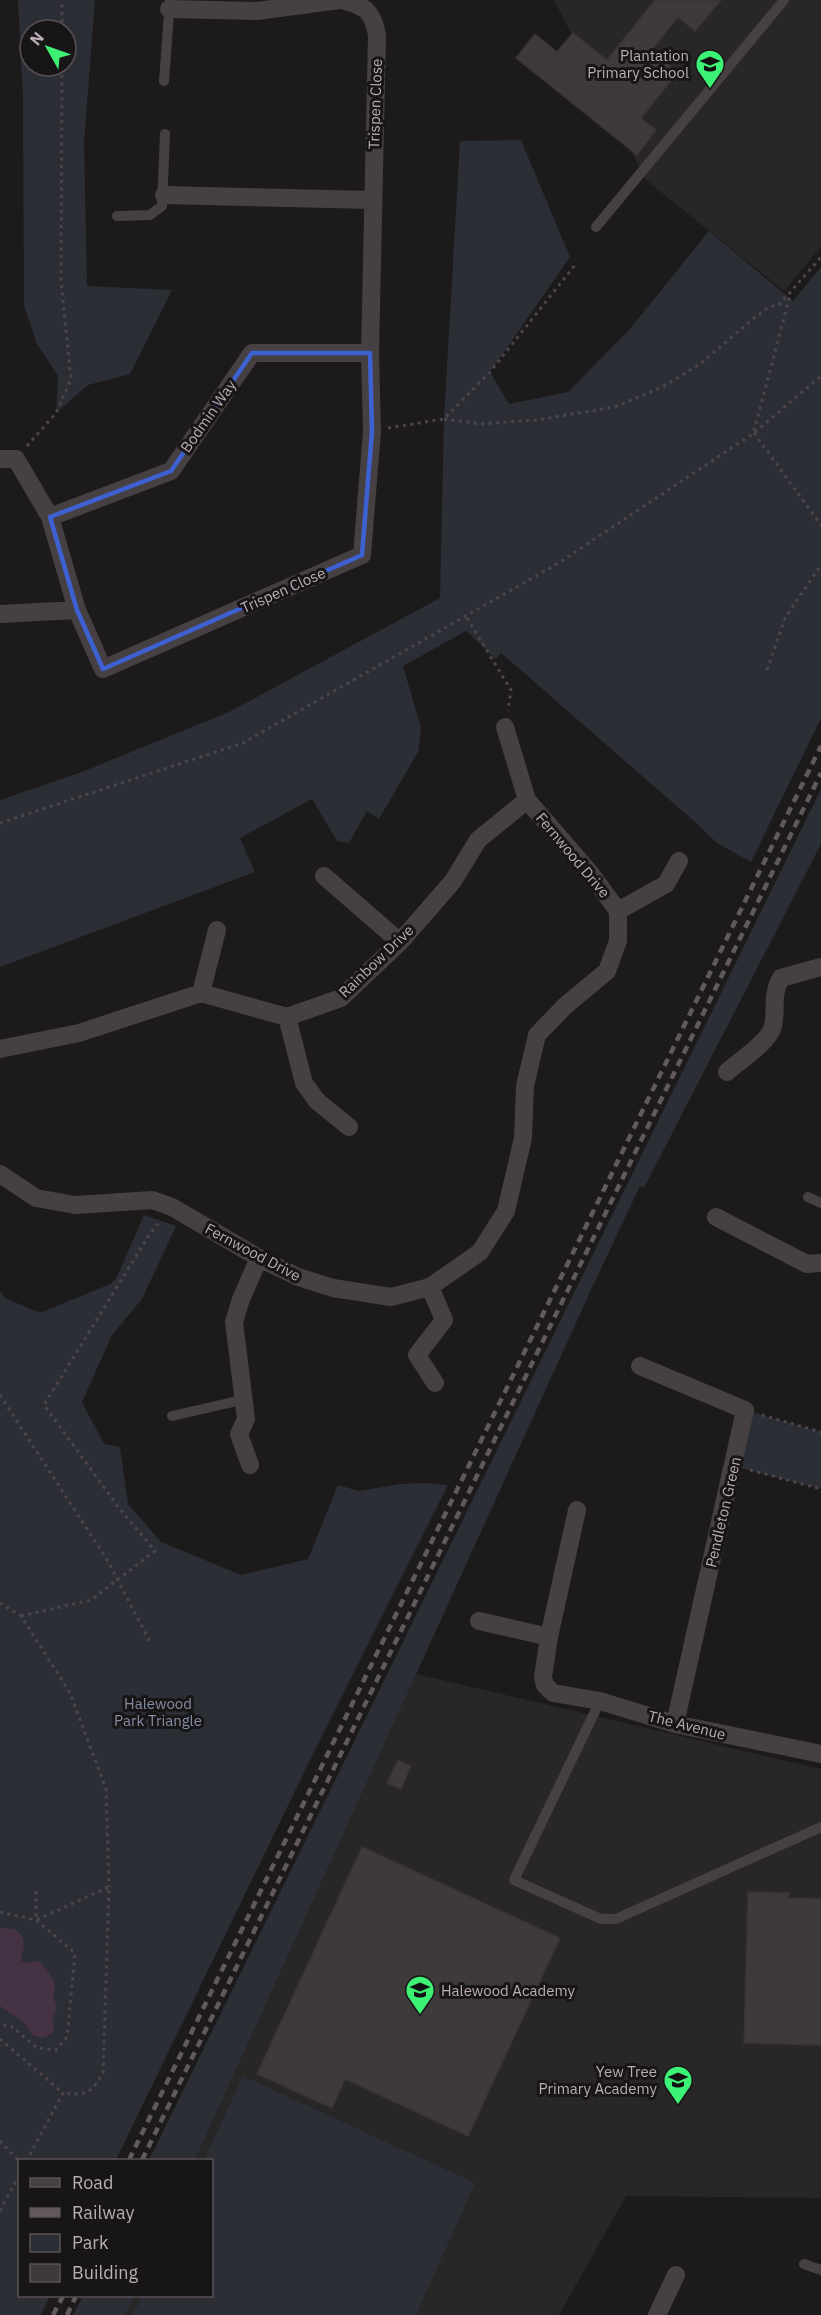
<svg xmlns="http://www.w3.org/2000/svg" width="821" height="2315" font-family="'IBM Plex Sans',sans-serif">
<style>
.built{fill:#292627}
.green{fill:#2c2e36;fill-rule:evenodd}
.water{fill:#453244}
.building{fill:#3e3a3c;stroke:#383435;stroke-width:1.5}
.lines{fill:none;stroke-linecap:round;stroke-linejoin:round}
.path{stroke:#4d454a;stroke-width:3;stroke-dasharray:3 4.5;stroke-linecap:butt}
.service{stroke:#464043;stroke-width:10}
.minor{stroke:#464043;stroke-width:18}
.rail{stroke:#62595f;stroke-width:4.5;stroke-dasharray:8 6;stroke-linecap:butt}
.marked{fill:none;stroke:#3d61d1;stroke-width:4.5;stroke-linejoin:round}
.labels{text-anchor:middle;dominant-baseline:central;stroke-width:6;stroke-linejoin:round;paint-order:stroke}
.poi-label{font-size:15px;fill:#bbacb6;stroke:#171516;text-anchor:end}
.street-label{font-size:15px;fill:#bbacb6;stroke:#171516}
.park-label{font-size:15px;fill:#848ea6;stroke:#171516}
</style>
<rect width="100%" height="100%" fill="#1c1a1b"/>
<!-- built -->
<path class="built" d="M554 0H821V247L784 291 646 180Z
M416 1674 821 1769V2198L626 2196 559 2315H125L134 2296H212V2160H195Z"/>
<!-- green -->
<path class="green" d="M18 0H95L84 143 87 286 172 290 130 374 88 385 56 413 58 376 37 344 24 306 23 96ZM30 30H66V66H30Z
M521 140 570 257 490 372 509 404 568 392 629 330 709 231 793 301 821 267V718L751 862 717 843 695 822 501 653 496 659 466 631 403 666 421 728 418 752 379 819 367 811 349 843 337 841 312 799 240 838 255 872 0 967V800L82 772 231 711 440 598 444 419 460 141Z
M821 789V844L644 1188 640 1186 591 1290 195 2160H149Z
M144 1215 176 1226 142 1299 112 1335 82 1402 104 1444 120 1447 128 1504 161 1542 241 1575 308 1559 338 1485 359 1491 400 1484 425 1483 448 1485 314 1752 116 2160H20V2296H50L41 2315H0V1291L5 1298 40 1313 110 1284 116 1279Z
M745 1410 821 1432V1489L733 1466Z
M243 2076 475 2183 416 2315H133L142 2296H212V2160H204Z
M83 2296H134L125 2315H73Z"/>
<!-- water -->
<path class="water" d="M0 1928 14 1929 22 1935 24 1945 21 1961 25 1963 39 1961 49 1973 55 1984 53 1996 57 2007 52 2021 55 2031 44 2038 33 2036 24 2023 0 2006Z"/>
<!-- building -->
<path class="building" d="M655 0H721L695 31 678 17 651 51 678 72 641 118 656 130 637 155 516 58 535 34 557 52 573 33 607 60Z
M398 1760 411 1766 401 1789 387 1783Z
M362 1847 560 1938 468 2136 345 2079 332 2108 257 2074Z
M748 1892 789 1893 788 1898 821 1899V2045L744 2043Z"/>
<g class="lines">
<!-- path -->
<path class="path" d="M62 30V0
M444 419 480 424 536 420 615 407 664 386 700 364 753 319 769 307 779 305 821 257
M388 428 444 419 490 372 575 265
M754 431 790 295
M754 433 821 525
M27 446 56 413 71 379 61 281 62 66
M467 618 511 690 508 711
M767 670 785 618 821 565
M0 823 243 743 557 564 754 433 821 376
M0 1395 109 1563 150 1642
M762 1415 821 1432
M750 1470 821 1489
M0 1603 21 1616 70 1693 106 1789 109 1887
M21 1616 91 1600 155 1551 119 1508 44 1405 149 1235 161 1220
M36 1891V1920L109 1887 103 2073C91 2093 87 2096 63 2093
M0 1912 36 1920 75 1953 67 2037 56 2050 37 2048 10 2025 0 2026
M0 2039 63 2093 27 2160
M0 2141 20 2162
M0 2211 20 2174"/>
<!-- service -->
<path class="service" d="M164 81 170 0
M117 216 150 215 162 206 165 134
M596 227 784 0
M808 1197 821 1203
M172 1416 242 1400
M600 1701 514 1880 601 1919H616L821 1827
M804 2264 821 2270"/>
<!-- minor -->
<path class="minor" d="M169 9 257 11 339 0
M164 195 372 200
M0 459H16L50 517 77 610 103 669 362 555 372 431 370 353 377 35C373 11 365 6 342 0
M50 517 171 471 252 353H370
M0 614 77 610
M324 876 400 942
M618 911 666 884 679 861
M201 993 217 930
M287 1017 304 1083 317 1101 349 1127
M0 1049 79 1033 201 993 287 1017 341 998 400 942 453 881 478 840 527 800
M727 1072C738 1062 767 1043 772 1029 778 1013 770 997 781 978L821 967
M0 1174 36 1198 75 1205 152 1200 172 1207 259 1258 298 1277 333 1288 391 1297 430 1287 480 1252 506 1211 523 1138 525 1086 537 1035 565 1006 607 971 618 941V911L591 874 527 800 505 727
M716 1217 807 1264 821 1263
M430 1287 444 1320 417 1355 435 1383
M640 1366 745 1410 675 1724
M250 1465 239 1434 246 1419 234 1322 241 1299 259 1258
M577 1510 549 1637 543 1677 545 1685 553 1693 600 1701 675 1724 821 1754
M479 1621 549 1637
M657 2315 676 2275"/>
<!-- rail -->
<path class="rail" d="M129 2160 821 746
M142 2160 821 773
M53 2315 63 2296
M67 2315 76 2296"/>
</g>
<!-- marked area -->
<path class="marked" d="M252 353H370L372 431 362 555 103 669 77 610 50 517 171 471Z"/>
<!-- icons -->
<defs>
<g id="school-pin" transform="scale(1.5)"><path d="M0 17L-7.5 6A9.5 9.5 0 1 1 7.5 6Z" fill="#3df174" stroke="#171516"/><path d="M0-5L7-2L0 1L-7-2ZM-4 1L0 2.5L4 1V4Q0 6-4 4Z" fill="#111"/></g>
</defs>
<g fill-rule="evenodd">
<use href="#school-pin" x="710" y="64"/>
<use href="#school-pin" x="420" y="1990"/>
<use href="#school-pin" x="678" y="2080"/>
</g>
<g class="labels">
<!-- poi labels -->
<g class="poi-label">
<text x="689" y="55">Plantation<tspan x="689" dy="17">Primary School</tspan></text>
<text x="441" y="1990" text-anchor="start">Halewood Academy</text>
<text x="657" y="2071">Yew Tree<tspan x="657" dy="17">Primary Academy</tspan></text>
</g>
<!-- street labels -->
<g class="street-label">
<text transform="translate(375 104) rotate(-88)">Trispen Close</text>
<text transform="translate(208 416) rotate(-55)">Bodmin Way</text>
<text transform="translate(283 590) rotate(-24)">Trispen Close</text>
<text transform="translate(573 855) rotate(50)">Fernwood Drive</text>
<text transform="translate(376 961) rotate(-44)">Rainbow Drive</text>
<text transform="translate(253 1252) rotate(28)">Fernwood Drive</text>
<text transform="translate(723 1512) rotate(-77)">Pendleton Green</text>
<text transform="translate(687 1725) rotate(14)">The Avenue</text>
</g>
<!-- park labels -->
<g class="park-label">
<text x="158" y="1703">Halewood<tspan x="158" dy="17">Park Triangle</tspan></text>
</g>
</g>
<!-- legend -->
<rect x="18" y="2159" width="195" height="138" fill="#171516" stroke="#595156" stroke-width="1.5"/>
<rect x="30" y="2178" width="30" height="9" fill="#464043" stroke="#595156" stroke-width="1.5"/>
<text x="72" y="2189" font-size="18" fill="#bbacb6">Road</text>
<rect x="30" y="2208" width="30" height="9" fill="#62595f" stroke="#595156" stroke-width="1.5"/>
<text x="72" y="2219" font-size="18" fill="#bbacb6">Railway</text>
<rect x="30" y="2234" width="30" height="18" fill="#2c2e36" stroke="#595156" stroke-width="1.5"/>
<text x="72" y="2249" font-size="18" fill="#bbacb6">Park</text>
<rect x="30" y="2264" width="30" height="18" fill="#3e3a3c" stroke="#595156" stroke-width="1.5"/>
<text x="72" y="2279" font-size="18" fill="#bbacb6">Building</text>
<!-- north arrow -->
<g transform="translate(48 48) rotate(310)"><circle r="28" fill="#171516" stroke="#595156" stroke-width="1.5"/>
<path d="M0-4.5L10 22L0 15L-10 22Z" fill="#3df174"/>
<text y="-9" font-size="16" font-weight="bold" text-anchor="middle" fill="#bbacb6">N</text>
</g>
</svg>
